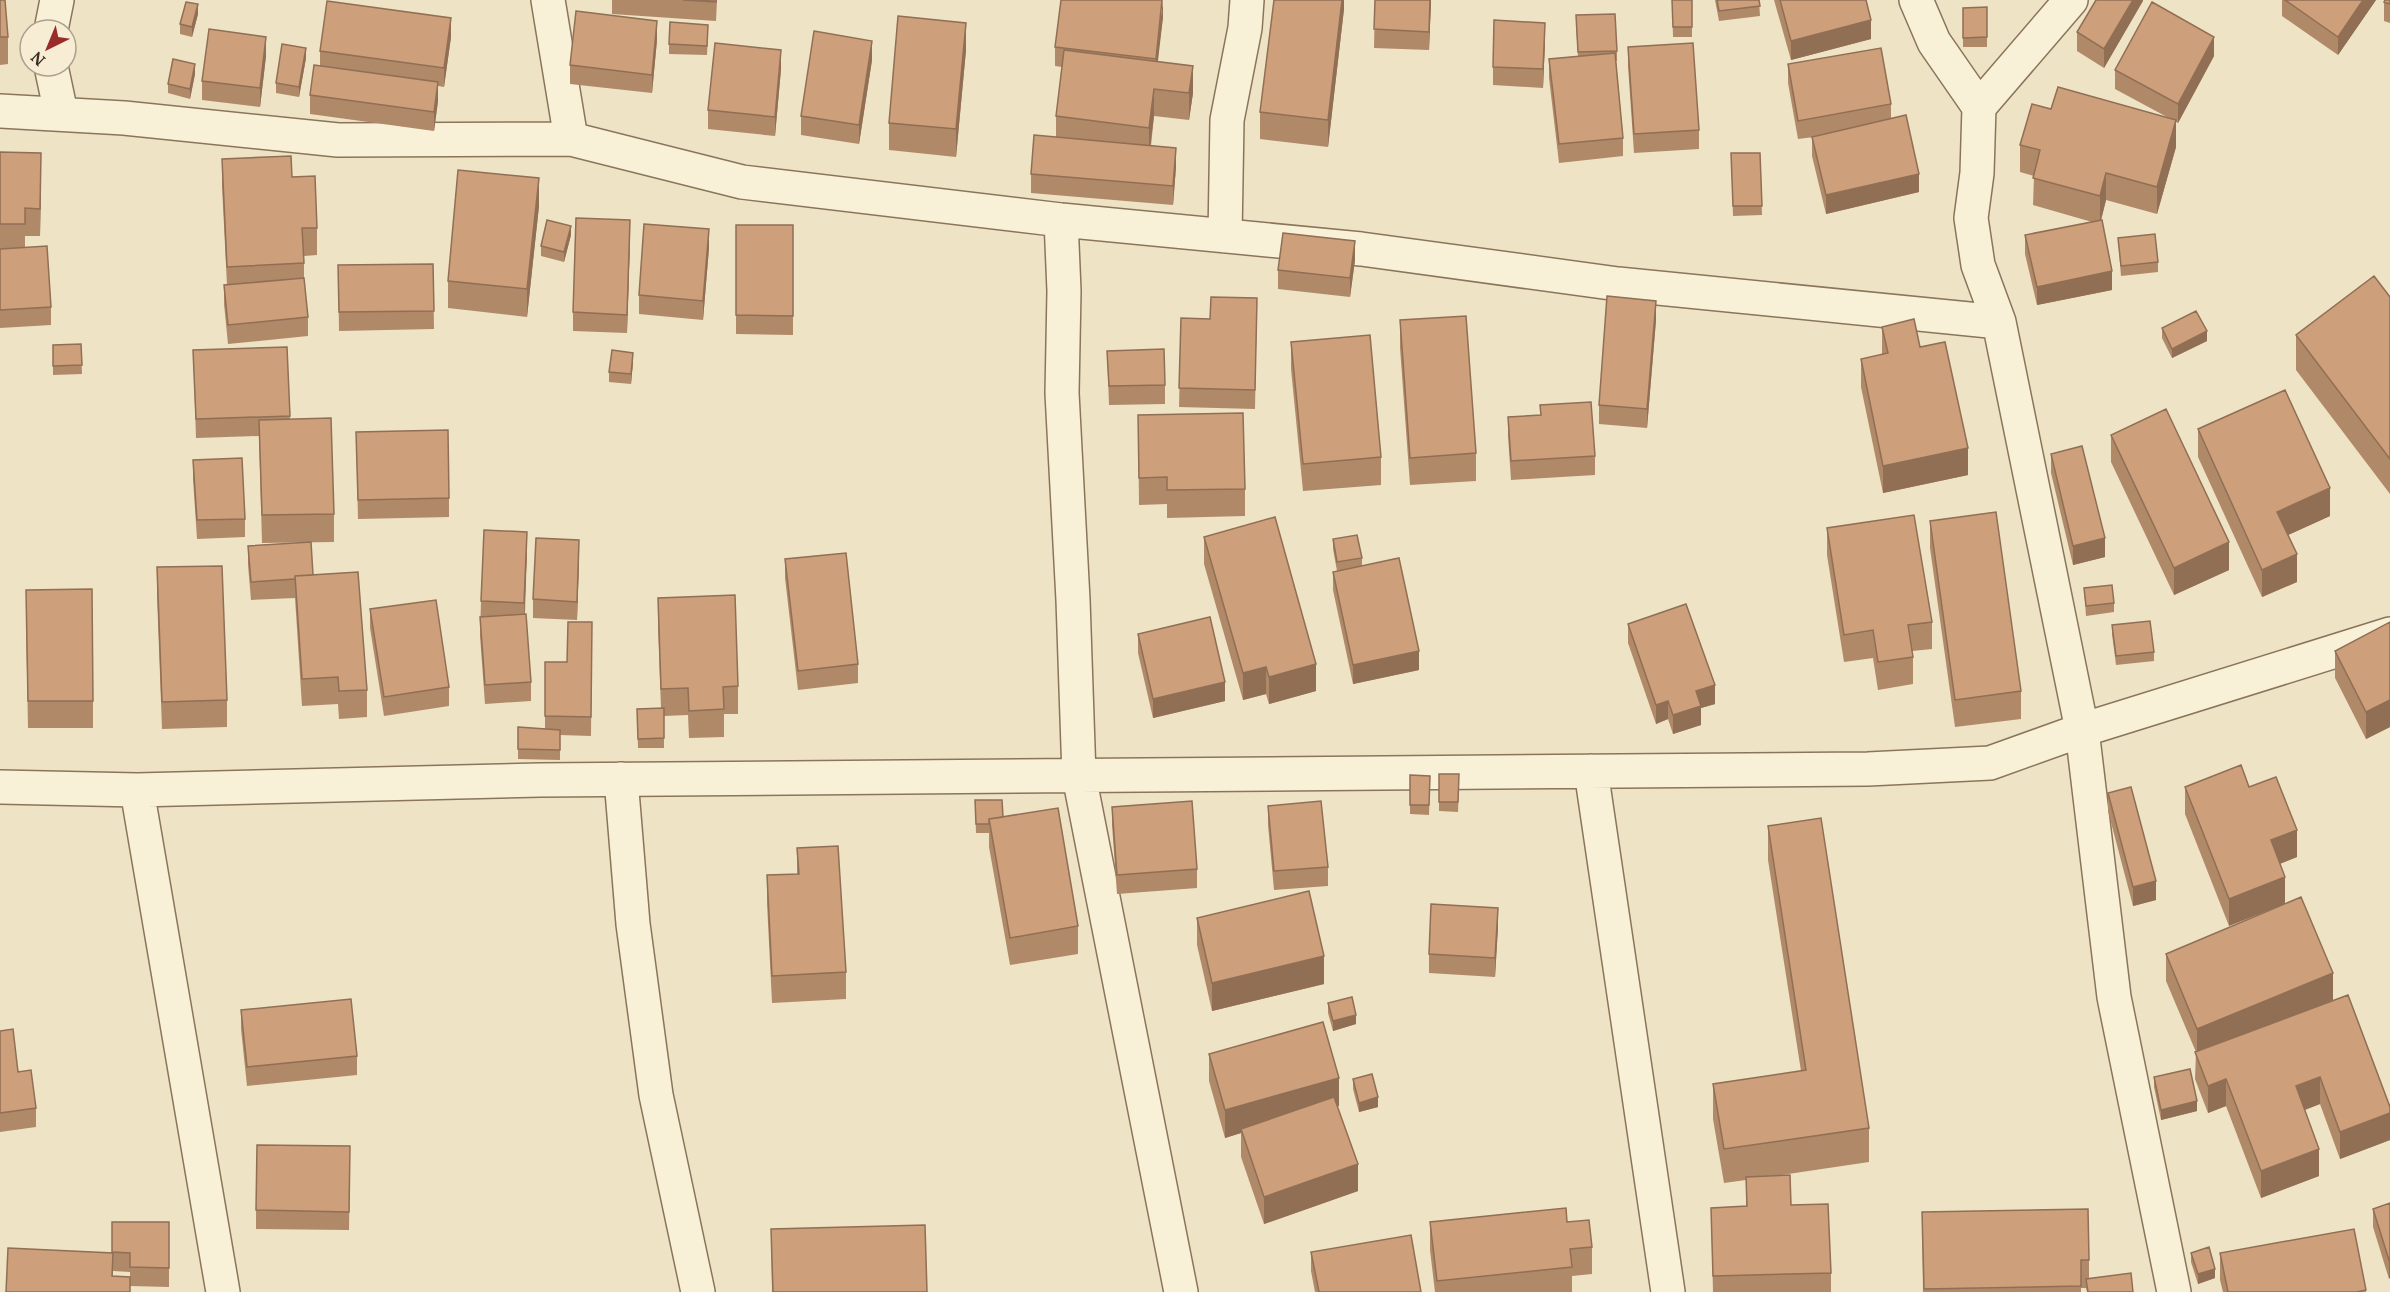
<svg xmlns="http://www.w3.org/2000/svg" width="2390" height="1292" font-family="'PT Serif',serif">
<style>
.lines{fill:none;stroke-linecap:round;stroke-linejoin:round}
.street-casing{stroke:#8a755b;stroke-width:36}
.street{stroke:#f9f0d8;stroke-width:33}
.wall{fill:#b08969;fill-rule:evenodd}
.shaded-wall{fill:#906f55}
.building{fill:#cd9f7a;stroke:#906f55;stroke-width:1.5}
</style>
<rect width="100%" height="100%" fill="#efe3c5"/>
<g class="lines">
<!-- street casing -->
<g class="street-casing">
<path id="street" d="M548 0 571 139
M1916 0 1934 42 1979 107 1977 173 1971 218 1978 265 1999 322 2082 730 2114 997 2174 1292
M51 30 57 0
M51 66 61 113
M1979 107 2071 0
M0 111 124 118 338 140 571 139 742 182 1061 220 1361 249 1618 284 1999 322
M1061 220 1064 291 1062 393 1073 600 1079 776 1181 1292
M1225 236 1227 120 1245 28 1247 0
M1591 771 1668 1292
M621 779 633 924 656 1095 698 1292
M0 787 137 790 540 780 1868 769 1990 763 2082 730 2390 634
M137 790 223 1292"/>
</g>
<!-- street -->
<use href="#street" class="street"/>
</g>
<!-- wall -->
<path class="wall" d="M0 0 8 37V64L0 65Z
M612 0H717L716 21 612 14Z
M1344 0V9L1328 147 1260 139V112Z
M1375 0H1431L1429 50 1374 48Z
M1672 0H1692V37H1673Z
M1715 0H1759L1760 16 1719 21Z
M1774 0H1866L1871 39 1791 60Z
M2143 0 2104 68 2077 51V32Z
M2282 0H2376L2338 55 2282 16Z
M2390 0V23L2384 21V2Z
M1987 7V47H1963V8Z
M198 14 192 37 180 34V24Z
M1163 17 1157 62 1193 93 1189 120 1154 116 1151 146 1176 167 1173 205 1031 193V174L1056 137V116L1062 67 1055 66V47Z
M1576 25 1617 51V61H1616L1623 138V156L1559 163 1549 78V59L1578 56Z
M708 34 707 55 669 54V44Z
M451 37 444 87 438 86V101L434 131 310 114V95L320 66V51Z
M657 40 652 93 570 84V65Z
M1545 41 1543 88 1493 85V67Z
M1628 47 1699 130V149L1634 153 1628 66Z
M966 50 956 157 889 150V123Z
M266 56 260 107 202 100V81Z
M2214 56 2178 123 2176 122V147L2157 214 2106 200 2101 220 2112 290 2037 305 2025 254V235L2092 222 2033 205 2034 176 2020 172V145L2051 109 2167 117 2115 89V70Z
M306 58 299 97 276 93V83Z
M872 60 859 144 801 135V116Z
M1788 64 1891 104V119L1919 192 1826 214 1812 156V137H1814L1798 139 1788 83Z
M781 69 775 136 708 129V110Z
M195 74 190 99 168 93V84Z
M0 152 41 180 40 236H25V247L51 307V325L0 328Z
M1731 153H1760L1762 215 1733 216Z
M222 159 292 177 317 228V255L304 256V285L308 317V336L228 344 224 304V285H227L222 186Z
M539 206 527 317 448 308V281Z
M736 225H793V335L736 334Z
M571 235 564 262 541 256V246Z
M2118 238 2158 262V272L2121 276Z
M630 239 627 333 573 331V312Z
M709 248 703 320 639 314V295Z
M1355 260 1350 297 1278 289V270Z
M433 264 434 329 339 331 338 265Z
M2390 297V494L2296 370V335Z
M1257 298 1255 409 1179 407 1181 318 1210 319Z
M1400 320 1476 453V481L1410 485 1400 348Z
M1656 320 1647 428 1599 424V405Z
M1882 327 1920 347 1968 475 1883 493 1861 387V359L1882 355Z
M2162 328 2207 341 2172 358 2162 338Z
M1291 342 1381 457V485L1303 491 1291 369Z
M81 344 82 374 53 375V345Z
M287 347 290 419 334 514V542L262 543 259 436 196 438 193 350Z
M1107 351 1165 385V404L1109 405Z
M633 362 631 384 609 382V372Z
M1540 405 1595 456V475L1511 480 1508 436V417L1540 415Z
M1138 415 1245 489V516L1167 518V504L1139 505Z
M2198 429 2330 516 2288 535 2297 582 2262 597 2198 457Z
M356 432 449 498V517L358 519Z
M2111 435 2229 570 2174 595 2111 462Z
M2051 454 2105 557 2073 565 2051 473Z
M193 460 245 519V537L197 539 193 479Z
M1930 521 2021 691V719L1955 727 1930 548Z
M1827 528 1932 622V649L1912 651 1913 657V684L1878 690 1873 658 1844 662 1827 555Z
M1204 537 1316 691 1269 704 1266 694 1243 700 1204 564Z
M1333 539 1362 558V566L1419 670 1353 684 1333 590V572L1337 571 1333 549Z
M248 546 313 575 367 690V717L339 719 338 704 302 706 295 598 251 600 248 565Z
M527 550 525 614 531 682V701L485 704 480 636 481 601Z
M579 558 577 620 533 618V599Z
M785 559 858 664V683L798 690 785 578Z
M157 567 227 700V727L162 729 157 595Z
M2084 588 2114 603V612L2086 616Z
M658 598 738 686V714H724V737L689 738 688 715 664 716V748H638L637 709 661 708 658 625Z
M370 609 449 687V706L384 716 370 628Z
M26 617 93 701V728H28Z
M592 622 591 736 560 735V760L518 759V727L545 729V662H567Z
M2390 622V727L2366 739 2335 678V651Z
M1628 624 1715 704 1701 708V725L1673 734 1668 719 1656 724 1628 643Z
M2112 625 2154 652V661L2116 665 2112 634Z
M1138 634 1225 701 1153 718 1138 653Z
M1439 774 1459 784 1458 812 1439 811Z
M1410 775 1430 776 1429 815 1410 814Z
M2185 787H2249L2297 857 2280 864 2229 926 2185 814Z
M2108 793 2156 900 2133 906 2108 811Z
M975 800 1003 817 1078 926V954L1010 965 989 847V833H976Z
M1268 806 1328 867V886L1274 890 1268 825Z
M1112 807 1197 869V888L1117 894 1112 825Z
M1768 826 1869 1128V1162L1775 1176 1831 1273V1292H1713L1711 1208 1746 1206V1180L1724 1183 1713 1119V1084L1801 1071 1768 860Z
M797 848 846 972V999L772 1003 767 903V875L797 874Z
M1197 918 1324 984 1212 1011 1197 945Z
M1498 927 1495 977 1429 973V954Z
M2166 954 2333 1000 2306 1011 2390 1107V1140L2340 1159 2320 1104 2305 1110 2319 1176 2261 1198 2226 1106 2208 1113 2195 1079 2196 1052 2166 981Z
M1328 1003 1356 1024 1333 1031 1328 1013Z
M241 1010 357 1056V1075L247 1086 241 1029Z
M0 1031 36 1108V1127L0 1132Z
M1209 1054 1339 1106H1337L1358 1191 1264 1224 1241 1157V1133L1225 1138 1209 1081Z
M2154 1077 2197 1111 2161 1120 2154 1087Z
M1353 1079 1378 1107 1359 1112 1353 1089Z
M350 1165 349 1230 256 1229V1210Z
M2390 1203 2389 1279 2373 1227V1209Z
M1922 1212 2089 1260V1278L2133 1292H2087L2086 1288H2081V1292H1923Z
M169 1222V1287L130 1286V1292H6L112 1253ZM113 1271 130 1272V1277L113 1276Z
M1430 1222H1567L1592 1247V1274L1572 1276V1292H1435L1430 1250Z
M771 1229 927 1292H772Z
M1311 1252 1421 1292H1315L1311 1271Z
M2191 1253 2215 1278 2198 1284 2191 1262Z
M2220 1253 2366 1290V1292H2223L2220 1280Z"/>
<!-- shaded-wall -->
<path class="shaded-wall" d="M1163 0V17L1156 78V59Z
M1342 0H1344V9L1328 147V120Z
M1430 0H1431L1429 50V32Z
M2133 0H2143V1L2104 68V49Z
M2363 0H2376L2338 55V37Z
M198 4V14L192 37V27Z
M451 18V37L444 87V68Z
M1871 20V39L1791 60V41Z
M657 21V40L652 93V75Z
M966 23V50L956 157V129Z
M1545 23V41L1543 88V69Z
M266 37V56L260 107V88Z
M2214 37V56L2178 123V104Z
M872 41V60L859 144V125Z
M306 48V58L299 97V87Z
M781 50V69L775 136V117Z
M195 64V74L190 99V89Z
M1193 66V93L1189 120V93Z
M438 82V101L434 131V112Z
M1154 89V116L1149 155V128Z
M2176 120V147L2157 214V187Z
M1176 148V167L1173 205V186Z
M41 153V180L40 236V209Z
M2106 173V200L2100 224V196Z
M1919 174V192L1826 214V195Z
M539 178V206L527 317V289Z
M630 220V239L627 333V315Z
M571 226V235L564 262V252Z
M709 229V248L703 320V301Z
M1355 241V260L1350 297V278Z
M2112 271V290L2037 305V287Z
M1656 301V320L1647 428V409Z
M2207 331V341L2172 358V349Z
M633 353V362L631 384V374Z
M1968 448V475L1883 493V466Z
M2330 488V516L2277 540V512Z
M527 532V550L524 622V603Z
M2105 538V557L2073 565V546Z
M579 540V558L577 620V602Z
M2229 542V570L2174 595V568Z
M2297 554V582L2262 597V570Z
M1419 651V670L1353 684V665Z
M1316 664V691L1269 704V677Z
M1266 667V694L1243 700V673Z
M1225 682V701L1153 718V699Z
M1715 685V704L1701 708V725L1673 734V715L1696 691Z
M2390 700V727L2366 739V712Z
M1668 701V719L1656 724V705Z
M2297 830V857L2271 867V840Z
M2285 877V904L2229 926V899Z
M2156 881V900L2133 906V887Z
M1498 908V927L1495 977V958Z
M1324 956V984L1212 1011V983Z
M2333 973V1000L2197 1056V1029Z
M1356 1015V1024L1333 1031V1021Z
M2320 1077V1104L2296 1113V1086Z
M1339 1078V1106L1242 1133 1241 1129V1133L1225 1138V1110Z
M2226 1079V1106L2208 1113V1086Z
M1378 1097V1107L1359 1112V1103Z
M2197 1101V1111L2161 1120V1110Z
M2390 1113V1140L2340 1159V1132Z
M2319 1149V1176L2261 1198V1171Z
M1358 1164V1191L1264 1224V1197Z
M2390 1259V1278L2389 1279V1260Z
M2215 1269V1278L2198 1284V1274Z"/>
<!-- building -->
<path class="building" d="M0 0H5L8 37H0Z
M683 0H716V2Z
M1061 0H1162L1156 59 1055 47Z
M1274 0H1342L1328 120 1260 112Z
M1375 0H1430L1429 32 1374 29Z
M1672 0H1692V27H1673Z
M1717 0H1759L1760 6 1719 11Z
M1780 0H1866L1871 20 1791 41Z
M2096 0H2133L2104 49 2077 32Z
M2285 0H2363L2338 37Z
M2385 0H2390V4L2384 2Z
M327 1 451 18 444 68 320 51Z
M186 2 198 4 192 27 180 24Z
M2152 2 2214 37 2178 104 2115 70Z
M1987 7V37L1963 38V8Z
M576 11 657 21 652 75 570 65Z
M1615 14 1617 51 1578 52 1576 15Z
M898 16 966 23 956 129 889 123Z
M1494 20 1545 23 1543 69 1493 67Z
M670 22 708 25 707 46 669 44Z
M209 29 266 37 260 88 202 81Z
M814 31 872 41 859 125 801 116Z
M715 43 781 50 775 117 708 110Z
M1693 43 1699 130 1634 134 1628 47Z
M282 44 306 48 299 87 276 83Z
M1881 48 1891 104 1798 121 1788 64Z
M1064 50 1193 66 1189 93 1154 89 1149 128 1056 116Z
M1615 53 1623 138 1559 144 1549 59Z
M173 59 195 64 190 89 168 84Z
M314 65 438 82 434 112 310 95Z
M2058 87 2176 120 2157 187 2106 173 2100 196 2033 178 2040 150 2020 145 2032 104 2051 109Z
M1906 115 1919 174 1826 195 1812 137Z
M1034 135 1176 148 1173 186 1031 174Z
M0 152 41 153 40 209 25 208V224H0Z
M1731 153H1760L1762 206H1733Z
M291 156 292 177 315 176 317 228H302L304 263 227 267 222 159Z
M458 170 539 178 527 289 448 281Z
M576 218 630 220 627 315 573 312Z
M547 220 571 226 564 252 541 246Z
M2102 220 2112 271 2037 287 2025 235Z
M644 224 709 229 703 301 639 295Z
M736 225H793V316L736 315Z
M1283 233 1355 241 1350 278 1278 270Z
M2155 234 2158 262 2121 266 2118 238Z
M47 246 51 307 0 310V249Z
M433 264 434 311 339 312 338 265Z
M2374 276 2390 297V459L2296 335Z
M304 278 308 317 228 325 224 285Z
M1607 296 1656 301 1647 409 1599 405Z
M1211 297 1257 298 1255 390 1179 388 1181 318 1210 319Z
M2196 311 2207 331 2172 349 2162 328Z
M1466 316 1476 453 1410 458 1400 320Z
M1914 319 1920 347 1945 342 1968 448 1883 466 1861 359 1888 353 1882 327Z
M1370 335 1381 457 1303 464 1291 342Z
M81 344 82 365 53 366V345Z
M287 347 290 416 196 419 193 350Z
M1164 349 1165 385 1109 386 1107 351Z
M612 350 633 353 631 374 609 372Z
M2285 390 2330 488 2277 512 2297 554 2262 570 2198 429Z
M1591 402 1595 456 1511 461 1508 417 1541 415 1540 405Z
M2166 409 2229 542 2174 568 2111 435Z
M1243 413 1245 489 1167 490V477L1139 478 1138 415Z
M331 418 334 514 262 515 259 420Z
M448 430 449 498 358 500 356 432Z
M2082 446 2105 538 2073 546 2051 454Z
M242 458 245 519 197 520 193 460Z
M1996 512 2021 691 1955 700 1930 521Z
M1914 515 1932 622 1908 625 1913 657 1878 662 1873 630 1844 635 1827 528Z
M1275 517 1316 664 1269 677 1266 667 1243 673 1204 537Z
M484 530 527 532 524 603 481 601Z
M1357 535 1362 558 1337 562 1333 539Z
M536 538 579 540 577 602 533 599Z
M311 542 313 575 295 576V579L251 582 248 546Z
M846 553 858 664 798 671 785 559Z
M1399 558 1419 651 1353 665 1333 572Z
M222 566 227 700 162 702 157 567Z
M358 572 367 690 339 691 338 677 302 679 295 576Z
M2112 585 2114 603 2086 606 2084 588Z
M92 589 93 701H28L26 590Z
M735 595 738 686 723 687 724 709 689 711 688 688 661 689 658 598Z
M436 600 449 687 384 697 370 609Z
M1686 604 1715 685 1696 691 1701 706 1673 715 1668 701 1656 705 1628 624Z
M526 614 531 682 485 685 480 617Z
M1210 617 1225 682 1153 699 1138 634Z
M2150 621 2154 652 2116 656 2112 625Z
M568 622H592L591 717 545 716V662H567Z
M2390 622V700L2366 712 2335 651Z
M664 708V738L638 739 637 709Z
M518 727 560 730V750L518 749Z
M2241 765 2249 787 2276 777 2297 830 2271 840 2285 877 2229 899 2185 787Z
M1439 774H1459L1458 802H1439Z
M1410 775 1430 776 1429 805H1410Z
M2131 787 2156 881 2133 887 2108 793Z
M975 800H1002L1003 817 989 819V824H976Z
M1192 801 1197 869 1117 875 1112 807Z
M1321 801 1328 867 1274 871 1268 806Z
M1058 808 1078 926 1010 938 989 819Z
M1821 818 1869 1128 1724 1149 1713 1084 1806 1070 1768 826Z
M838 846 846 972 772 976 767 875 799 874 797 848Z
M1309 891 1324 956 1212 983 1197 918Z
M2301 897 2333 973 2197 1029 2166 954Z
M1431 904 1498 908 1495 958 1429 954Z
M2348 995 2390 1107V1113L2340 1132 2320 1077 2296 1086 2319 1149 2261 1171 2226 1079 2208 1086 2195 1052Z
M1352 997 1356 1015 1333 1021 1328 1003Z
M351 999 357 1056 247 1067 241 1010Z
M1323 1022 1339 1078 1225 1110 1209 1054Z
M13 1029 18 1072 31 1070 36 1108 0 1113V1031Z
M2190 1069 2197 1101 2161 1110 2154 1077Z
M1372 1074 1378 1097 1359 1103 1353 1079Z
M1334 1097 1358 1164 1264 1197 1241 1129Z
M257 1145 350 1146 349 1212 256 1210Z
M1790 1175 1791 1205 1828 1204 1831 1273 1713 1276 1711 1208 1747 1206 1746 1177Z
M2390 1203V1259L2389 1260 2373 1209Z
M1566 1208 1567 1222 1589 1220 1592 1247 1570 1249 1572 1267 1437 1281 1430 1222Z
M2088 1209 2089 1260H2081V1286L1924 1289 1922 1212Z
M112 1222H169V1268L130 1267V1253L112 1252Z
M925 1225 927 1292H773L771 1229Z
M2354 1229 2366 1290 2356 1292H2228L2220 1253Z
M1411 1235 1421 1292H1319L1311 1252Z
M2209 1247 2215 1269 2198 1274 2191 1253Z
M8 1248 113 1253 112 1276 130 1277V1292H6Z
M2131 1273 2133 1292H2088L2086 1279Z"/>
<!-- north arrow -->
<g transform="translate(48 48) rotate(223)"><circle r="28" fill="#f6edd4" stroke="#aba08c" stroke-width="1.5"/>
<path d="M0-4.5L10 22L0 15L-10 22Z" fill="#992c2a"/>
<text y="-9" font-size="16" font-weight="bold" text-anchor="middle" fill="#3a2c1f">N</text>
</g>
</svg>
